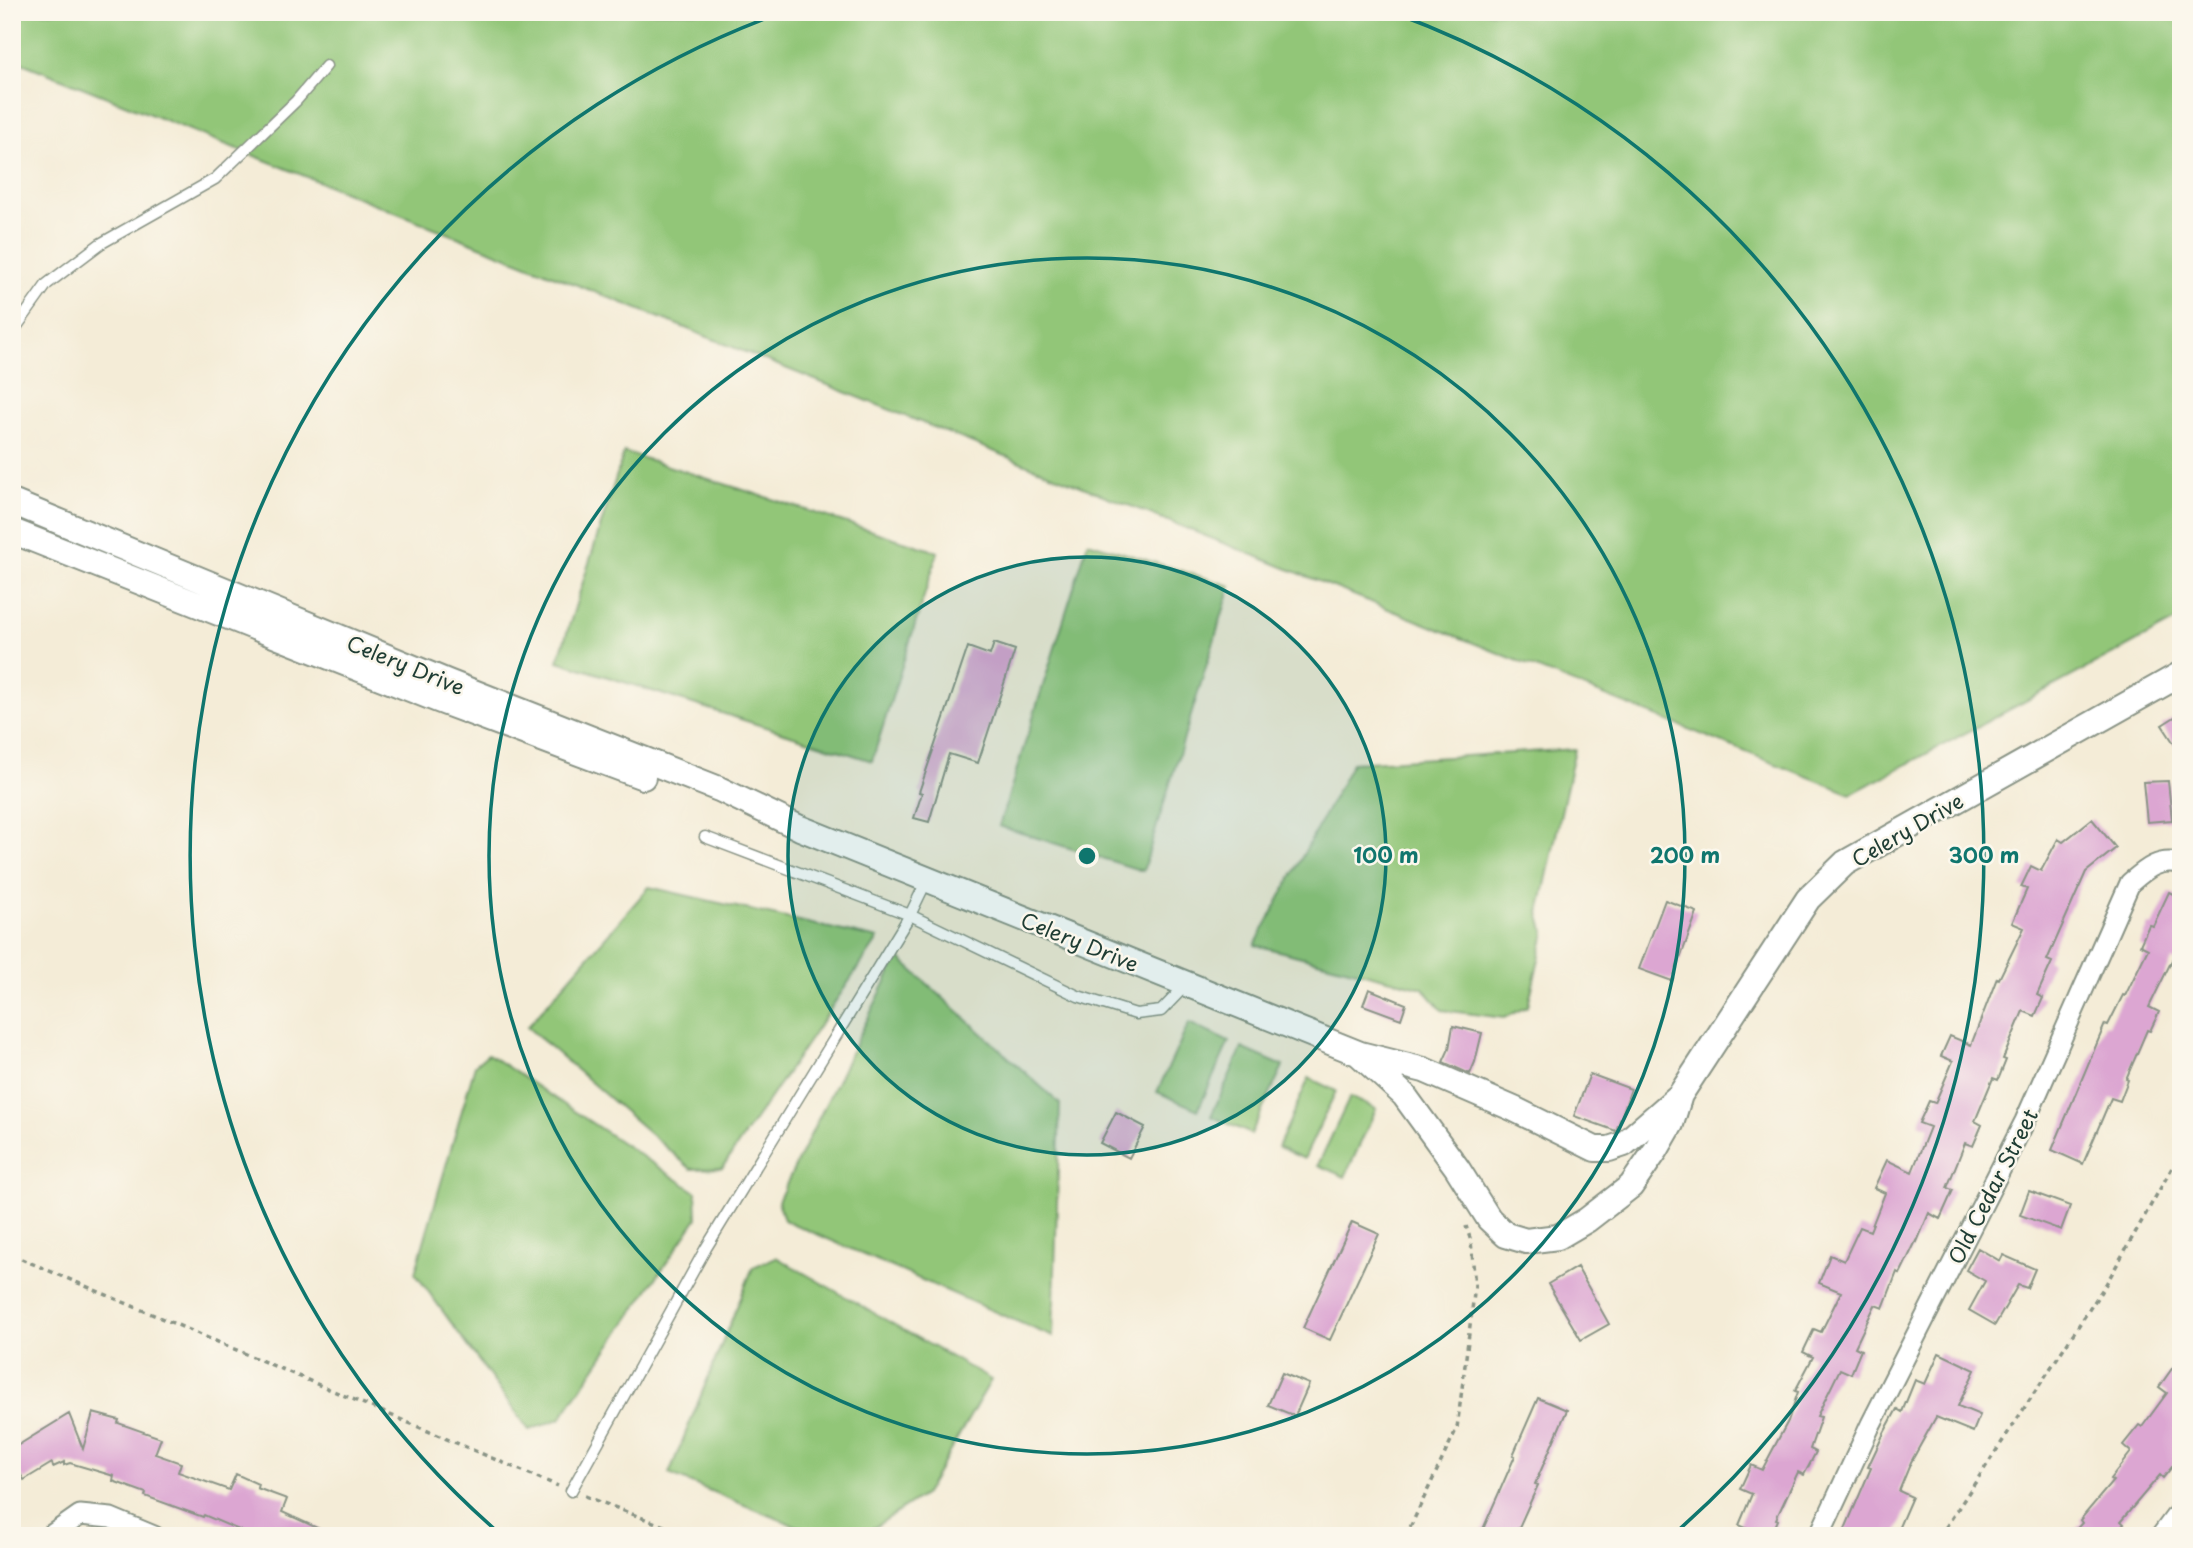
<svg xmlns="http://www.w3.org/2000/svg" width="2193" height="1548" font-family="'Playpen Sans',sans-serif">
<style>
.green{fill:#92c678;stroke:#588256;stroke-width:2}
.building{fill:#dca6d2}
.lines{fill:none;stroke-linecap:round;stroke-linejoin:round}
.service-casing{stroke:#8a9486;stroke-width:13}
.minor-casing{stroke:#8a9486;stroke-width:23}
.tertiary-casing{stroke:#8a9486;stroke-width:28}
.path{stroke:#8a9486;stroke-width:3.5;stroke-dasharray:5 5;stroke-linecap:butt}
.service{stroke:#fff;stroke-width:10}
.minor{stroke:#fff;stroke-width:19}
.tertiary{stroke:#fff;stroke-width:24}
.ring{fill:none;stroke:#0f766e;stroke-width:3.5}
.labels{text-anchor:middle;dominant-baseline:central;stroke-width:5;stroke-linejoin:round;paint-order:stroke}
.street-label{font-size:21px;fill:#1f3d34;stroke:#fbf7ec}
.centre{fill:#0f766e;stroke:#fbf7ec;stroke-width:3.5}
.ring-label{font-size:21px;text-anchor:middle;font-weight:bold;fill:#0f766e;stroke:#fbf7ec;stroke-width:5;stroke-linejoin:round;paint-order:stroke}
</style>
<rect width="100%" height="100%" fill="#fbf7ec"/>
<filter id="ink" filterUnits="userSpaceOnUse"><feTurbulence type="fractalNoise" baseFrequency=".0143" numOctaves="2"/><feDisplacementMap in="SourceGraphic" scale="14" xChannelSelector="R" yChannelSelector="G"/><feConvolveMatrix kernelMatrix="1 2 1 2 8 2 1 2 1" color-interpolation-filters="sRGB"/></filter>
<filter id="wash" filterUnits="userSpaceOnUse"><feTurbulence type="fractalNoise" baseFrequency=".00686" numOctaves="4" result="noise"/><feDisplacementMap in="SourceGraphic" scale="28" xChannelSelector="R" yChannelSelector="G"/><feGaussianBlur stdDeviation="1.57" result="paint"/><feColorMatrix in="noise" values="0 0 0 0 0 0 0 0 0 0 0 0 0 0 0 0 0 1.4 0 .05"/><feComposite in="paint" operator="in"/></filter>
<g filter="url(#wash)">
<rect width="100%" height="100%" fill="#f4ecd7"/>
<!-- green -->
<path class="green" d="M12 12H2171L2181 16V618L1851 794 12 59Z
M624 452 938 552 872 761 558 661Z
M1088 542 1231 586 1143 871 999 826Z
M1575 749 1539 913 1545 933 1528 1006 1504 1018 1442 1010 1423 988 1255 945 1352 763Z
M649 887 878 939 722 1168 691 1169 527 1027Z
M898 957 1060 1104 1053 1337 784 1220 778 1201Z
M1189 1023 1229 1042 1198 1110 1157 1092Z
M1242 1048 1283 1066 1251 1134 1211 1116Z
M488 1054 696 1192 697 1218 560 1419 529 1430 415 1273 475 1065Z
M1309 1078 1336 1091 1304 1159 1278 1147Z
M1350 1097 1376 1109 1345 1177 1318 1165Z
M776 1257 991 1380 925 1494 861 1536H820L669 1474 753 1267Z"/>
<g id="blocks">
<!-- building -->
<path class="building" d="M994 643 1015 650 978 763 949 754 929 822 914 818 922 793 919 792 968 647 990 655Z
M2181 713V754L2162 725Z
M2168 781 2172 820 2147 822 2143 782Z
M2092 819 2116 848 2086 872 2047 960 2052 962 2037 995 2043 998 2035 1016 2023 1011 2003 1059 2006 1060 1998 1080 1993 1078 1975 1121 1982 1125 1973 1146 1965 1143 1947 1188 1953 1190 1940 1219 1929 1213 1917 1242 1916 1241 1900 1274 1897 1272 1883 1308 1875 1305 1855 1347 1861 1350 1851 1374 1840 1369 1817 1416 1821 1417 1810 1449 1816 1452 1804 1475 1798 1472 1776 1519 1778 1520 1771 1536H1764L1739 1525 1752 1494 1740 1489 1751 1465 1762 1470 1788 1421 1798 1392 1795 1391 1813 1357 1803 1352 1814 1329 1821 1332 1841 1292 1819 1283 1830 1255 1844 1261 1860 1227 1870 1231 1885 1193 1874 1188 1887 1160 1912 1172 1930 1127 1919 1123 1929 1101 1935 1103 1953 1061 1941 1056 1950 1036 1971 1045 1997 978 1999 979 2024 928 2012 923 2027 889 2021 887 2031 866 2041 871 2058 839 2063 842Z
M2169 892 2181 898V964L2172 960 2149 1007 2159 1012 2150 1031 2147 1030 2126 1079 2128 1080 2120 1101 2111 1098 2083 1164 2052 1150 2105 1024 2108 1025 2123 995 2125 996 2148 949 2140 945 2149 925 2153 926Z
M1665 900 1697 912 1672 981 1639 969Z
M1369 989 1406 1004 1401 1019 1363 1005Z
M1453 1026 1482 1033 1475 1062 1470 1074 1443 1062 1449 1049Z
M1590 1074 1631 1089 1616 1131 1574 1116Z
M1116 1112 1145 1127 1129 1158 1100 1143Z
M2029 1191 2070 1206 2061 1230 2020 1215Z
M1352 1222 1379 1234 1330 1340 1303 1328Z
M1978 1248 2000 1261 2003 1255 2035 1269 2027 1288 2018 1285 1995 1325 1969 1310 1985 1281 1966 1270Z
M1577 1267 1609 1324 1581 1340 1548 1284Z
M1939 1353 1975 1370 1958 1406 1980 1415 1973 1432 1936 1417 1911 1462 1899 1491 1912 1497 1895 1536H1842L1871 1468 1868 1467 1884 1433 1897 1409 1902 1412 1915 1380 1925 1384Z
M2181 1356V1456L2163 1478 2160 1475 2121 1521 2124 1524 2114 1536H2070L2082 1523 2080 1520 2113 1481 2110 1479 2131 1452 2123 1445 2139 1425 2142 1427 2167 1393 2159 1387Z
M1282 1373 1309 1384 1295 1416 1268 1405Z
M1538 1398 1567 1410 1535 1484 1538 1485 1515 1536H1480L1515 1456 1513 1455Z
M93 1413 119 1420 118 1423 161 1438 155 1454 181 1463 178 1472 229 1490 236 1474 258 1484 257 1488 287 1499 282 1512 335 1536H253L204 1515 203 1517 145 1496 146 1493 113 1481 114 1476 70 1463 64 1465V1462L53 1467 52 1463 24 1480 12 1461V1449L69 1414 83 1449Z"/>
</g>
</g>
<g filter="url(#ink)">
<use href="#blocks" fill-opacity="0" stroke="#8a9486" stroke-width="2"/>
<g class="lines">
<!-- service casing -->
<g class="service-casing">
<path id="service" d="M12 333 47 284 100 244 215 179 296 101 326 66
M705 837 910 915 1078 996 1136 1014 1161 1011 1186 985
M571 1491 706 1248 910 915 927 880"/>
</g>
<!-- minor casing -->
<g class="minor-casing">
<path id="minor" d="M50 1536 80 1515 111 1518 154 1536
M1819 1536 1871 1424 2025 1121 2130 883C2145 870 2159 857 2181 864
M2161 1536 2181 1509"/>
</g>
<!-- tertiary casing -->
<g class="tertiary-casing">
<path id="tertiary" d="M12 502 448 682 719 789 800 828 1360 1054 1424 1070 1514 1109 1595 1149H1609L1624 1144 1680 1095
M12 531 438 700 643 777
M1360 1055 1404 1095 1457 1168 1489 1219 1506 1235 1526 1241 1558 1237 1587 1220 1631 1186 1656 1150 1671 1124 1680 1095 1808 899 1845 863 2181 674"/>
</g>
<!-- path -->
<path class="path" d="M12 1255 558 1486
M585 1496 690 1536
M1406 1536 1457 1428 1475 1286 1471 1241 1466 1226
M1940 1536 2106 1284 2181 1152"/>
<!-- service -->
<use href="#service" class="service"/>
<!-- minor -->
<use href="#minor" class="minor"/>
<!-- tertiary -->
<use href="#tertiary" class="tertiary"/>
</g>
</g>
<!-- distance rings -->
<circle cx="1087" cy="856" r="299" fill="#0f766e" fill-opacity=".12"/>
<g class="ring">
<circle cx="1087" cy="856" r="299"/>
<circle cx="1087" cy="856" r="598"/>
<path d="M499 1533A897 897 0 0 1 780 13M1394 13A897 897 0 0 1 1675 1533"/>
</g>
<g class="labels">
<!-- street labels -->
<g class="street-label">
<text transform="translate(406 664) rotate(22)">Celery Drive</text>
<text transform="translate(1907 829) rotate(-30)">Celery Drive</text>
<text transform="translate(1080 941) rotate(22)">Celery Drive</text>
<text transform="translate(1992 1186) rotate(-63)">Old Cedar Street</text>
</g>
</g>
<circle cx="1087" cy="856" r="10" class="centre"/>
<g class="ring-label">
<text x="1386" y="863">100 m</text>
<text x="1685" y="863">200 m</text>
<text x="1984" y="863">300 m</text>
</g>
<!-- margin -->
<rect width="2193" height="1548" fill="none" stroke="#fbf7ec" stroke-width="42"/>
</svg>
